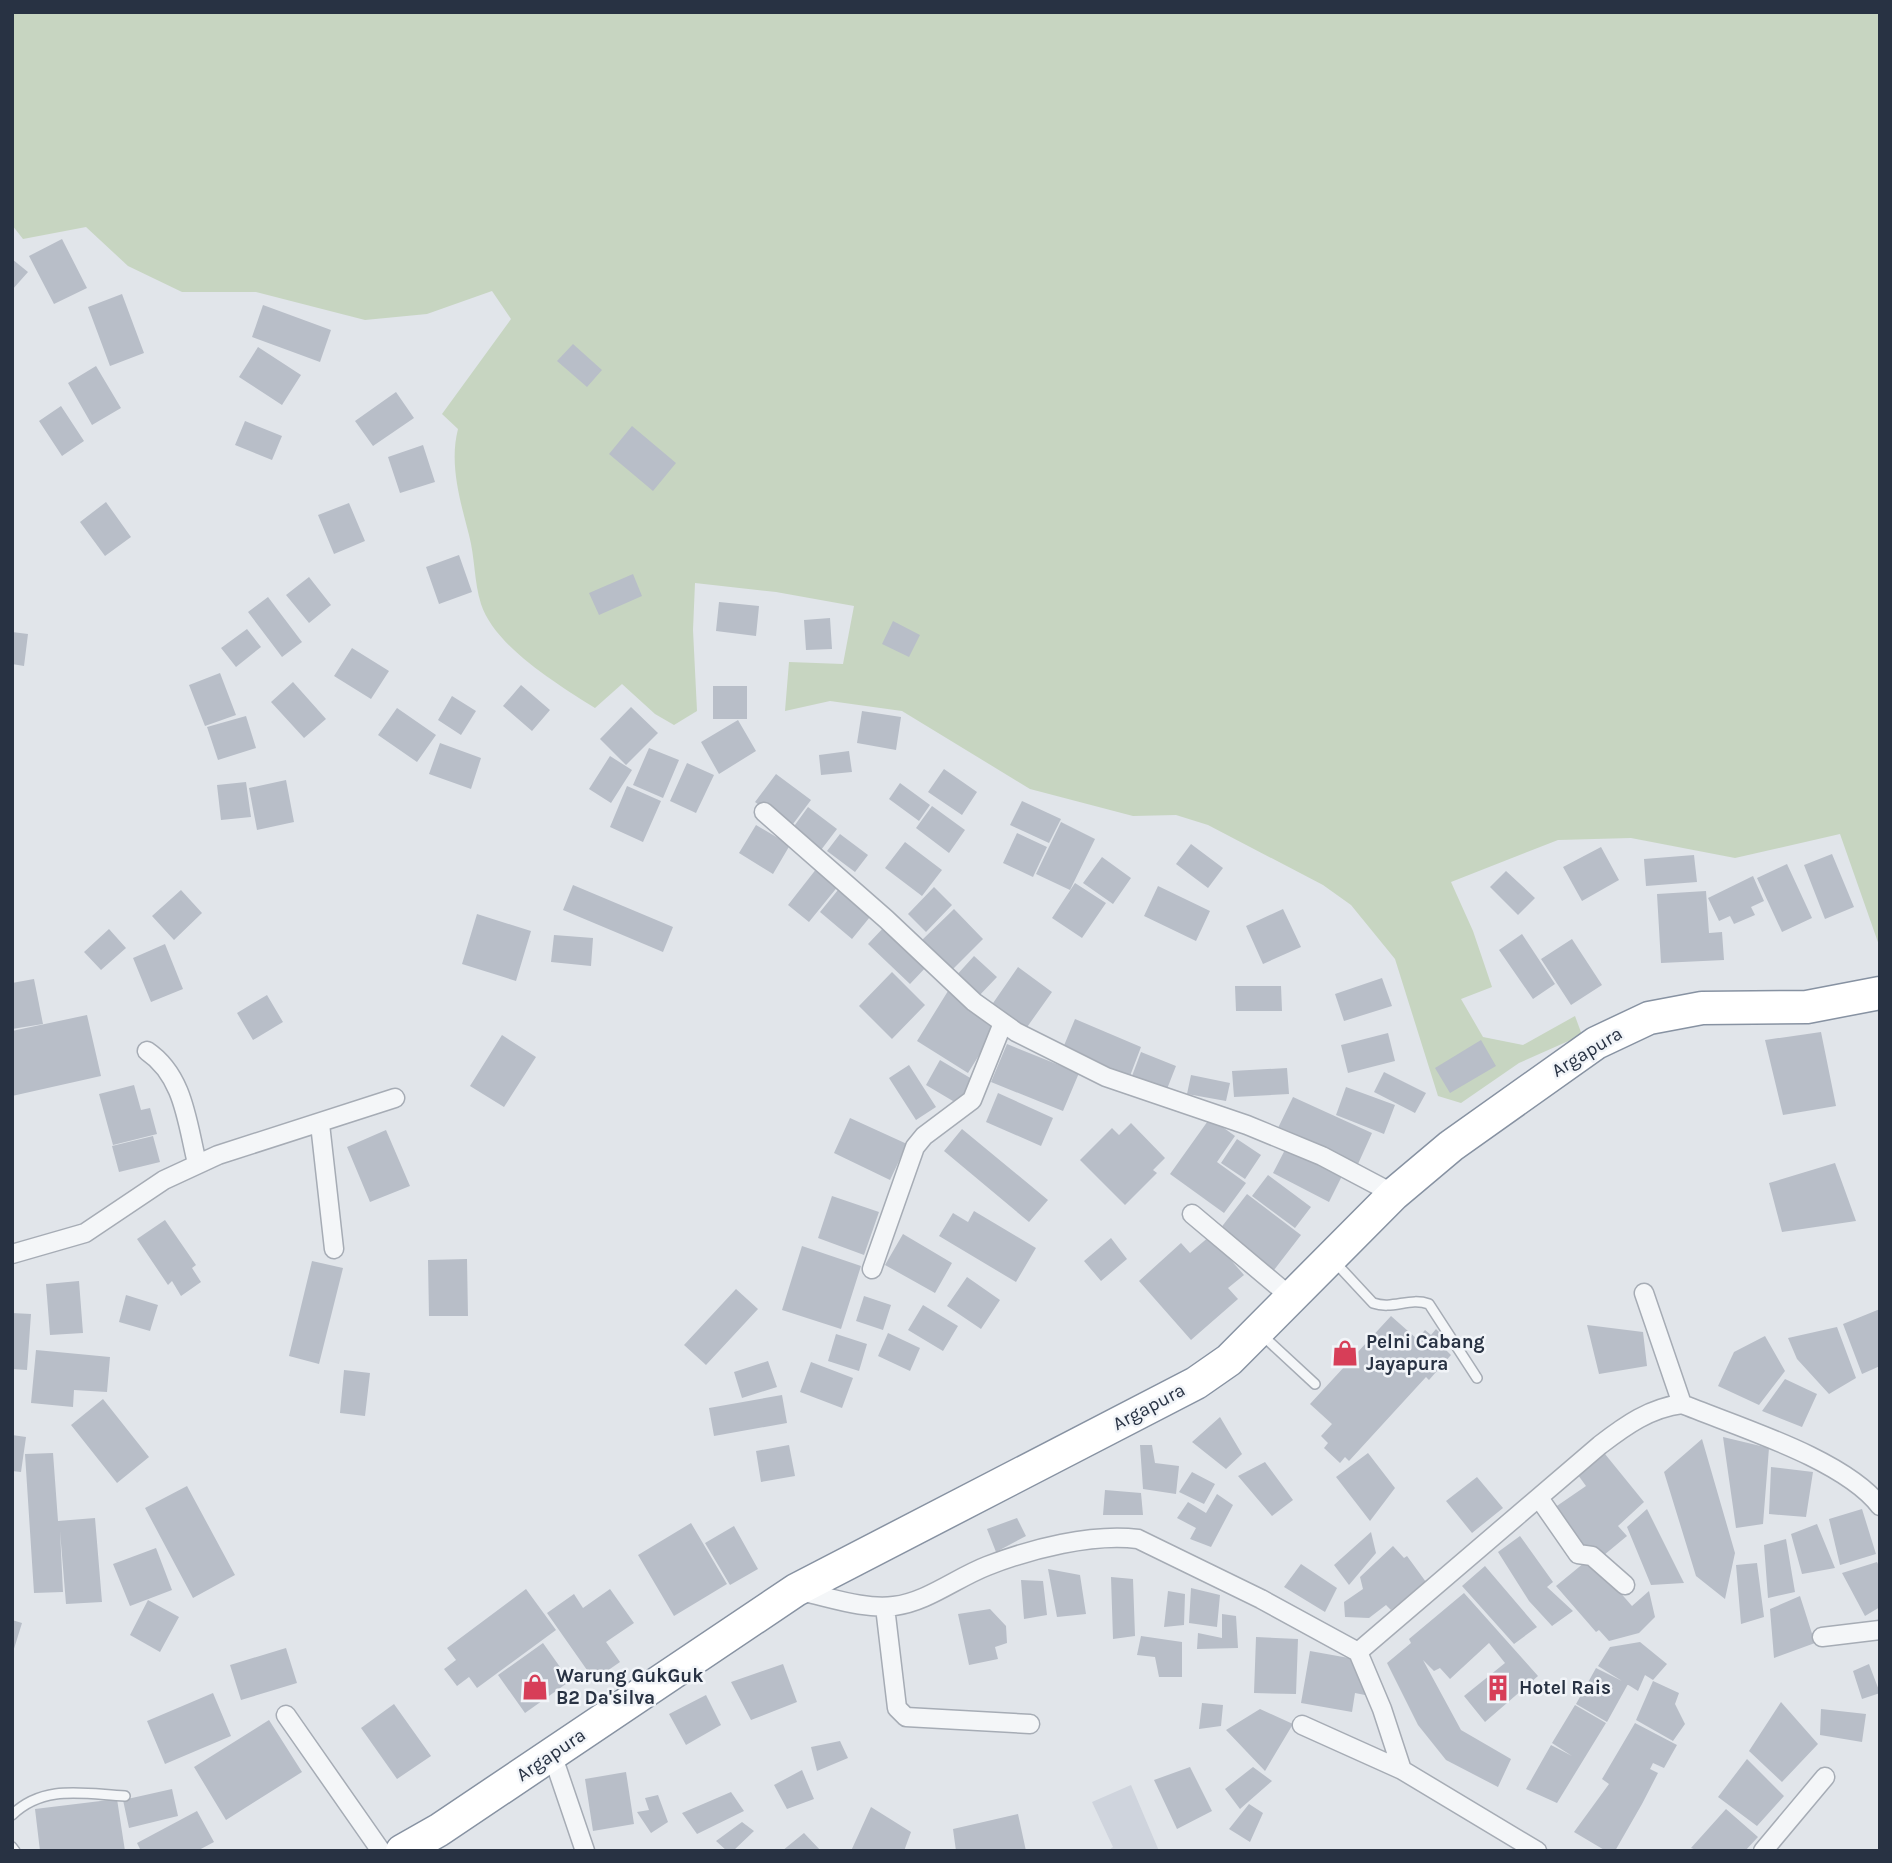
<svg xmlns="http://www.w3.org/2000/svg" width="1892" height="1863" font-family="Karla,sans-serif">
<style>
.built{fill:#cfd4dd}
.green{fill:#c7d5c1}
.building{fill:#b8bec8}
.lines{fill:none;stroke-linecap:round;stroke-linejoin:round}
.lane-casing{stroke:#a6acb5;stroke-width:12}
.street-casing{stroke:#a6acb5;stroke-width:21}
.highway-casing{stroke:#8792a2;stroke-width:35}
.lane{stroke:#f4f6f8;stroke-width:9}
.street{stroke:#f4f6f8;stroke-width:18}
.highway{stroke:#fff;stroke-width:32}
.labels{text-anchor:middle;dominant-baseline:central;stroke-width:5;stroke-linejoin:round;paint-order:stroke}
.street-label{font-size:19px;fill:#283243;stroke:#f1f4f8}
.poi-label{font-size:19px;font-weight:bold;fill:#283243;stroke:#f1f4f8;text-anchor:start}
</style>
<rect width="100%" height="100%" fill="#e1e5ea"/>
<!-- built -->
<path class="built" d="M1131 1785 1159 1851H1108L1113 1847 1092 1802Z"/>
<!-- green -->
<path class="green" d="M12 12H1880V948L1840 834 1735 858 1631 838 1558 840 1451 882 1473 931 1492 987 1461 999 1483 1037 1523 1045 1575 1016 1582 1035 1519 1063 1461 1103 1438 1096 1395 959 1351 905 1323 885 1208 825 1176 815 1133 816 1030 789 902 711 830 701 785 711 789 662 843 664 854 606 776 592 695 583 693 630 697 711 674 725 655 714 622 684 595 708C559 685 495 647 481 604 474 582 475 557 469 535 460 500 449 464 458 429L442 414 511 319 492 291 427 314 365 320 256 292H182L128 266 86 227 23 239 12 225Z"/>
<!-- building -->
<path class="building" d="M62 239 87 288 54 304 29 256Z
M12 259 28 272 12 290Z
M122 294 144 353 110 366 88 307Z
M263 305 331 330 320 362 252 337Z
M573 344 602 370 587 387 557 361Z
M258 347 301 375 282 405 239 377Z
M96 366 121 408 92 425 68 383Z
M396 392 414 418 373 446 355 421Z
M61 406 84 441 62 456 39 421Z
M245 421 282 436 272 460 235 445Z
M632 426 676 463 653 491 609 454Z
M423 445 435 482 400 493 388 457Z
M106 502 131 537 105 556 80 522Z
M349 503 365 541 334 554 318 515Z
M459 555 472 592 439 604 426 567Z
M633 574 642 596 599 615 589 593Z
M309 577 331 605 309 623 286 595Z
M268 597 302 642 282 657 248 612Z
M719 602 759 606 756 636 716 631Z
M830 618 832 649 806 650 804 620Z
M893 621 920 635 909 657 882 644Z
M247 629 261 647 236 667 221 648Z
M12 632 28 634 24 666 12 664Z
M352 648 389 671 371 699 334 676Z
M220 673 236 715 205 726 189 685Z
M293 682 326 719 304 738 271 702Z
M521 685 550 710 532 731 503 706Z
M713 686H747V719H713Z
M452 696 476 711 461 735 438 720Z
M631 707 658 733 626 765 600 739Z
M397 708 436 735 417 762 378 735Z
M862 711 901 717 896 750 857 743Z
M246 716 256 748 218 760 207 727Z
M738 720 756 751 719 774 701 742Z
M440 743 481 758 471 789 429 774Z
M649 748 679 760 663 798 633 785Z
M849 751 852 772 821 775 819 755Z
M610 756 632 770 611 803 589 789Z
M687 763 714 775 696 813 670 801Z
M944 769 977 792 962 815 928 792Z
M776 774 811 800 790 828 755 802Z
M286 780 294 822 257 830 249 788Z
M246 782 251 817 221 820 217 785Z
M900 783 930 805 919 821 889 799Z
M627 786 661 801 643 842 610 827Z
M1022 801 1061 819 1049 843 1010 825Z
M932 806 965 830 949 853 916 828Z
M808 807 837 829 821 850 792 829Z
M1061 822 1095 839 1070 890 1036 874Z
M756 825 790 845 773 874 739 853Z
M1017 833 1047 847 1033 877 1003 863Z
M840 834 868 855 855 872 827 851Z
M905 842 942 870 922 896 885 868Z
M1191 844 1223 868 1208 888 1176 864Z
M1601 847 1619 880 1582 901 1563 867Z
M1832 854 1854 907 1825 919 1804 865Z
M1694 855 1697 882 1646 886 1644 859Z
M1102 857 1131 878 1113 904 1083 883Z
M1787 864 1812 918 1782 932 1757 878Z
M817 868 839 885 809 922 788 905Z
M1506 871 1535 898 1518 915 1490 887Z
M1753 876 1764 901 1751 907 1755 915 1734 924 1730 916 1719 921 1708 898Z
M1075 883 1106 903 1082 938 1052 918Z
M573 885 673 927 663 952 563 910Z
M842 885 874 912 852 939 820 912Z
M1158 886 1210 911 1196 941 1144 916Z
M934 887 952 905 926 932 908 914Z
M181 890 202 913 174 940 152 916Z
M1706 891 1709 933 1722 932 1724 960 1661 963 1657 894Z
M954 909 983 939 951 971 921 941Z
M1283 909 1301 947 1263 964 1246 926Z
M477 914 531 931 516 981 462 964Z
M886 925 928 965 910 984 868 944Z
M109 929 126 948 101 970 84 952Z
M1522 934 1555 984 1533 999 1499 950Z
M554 935 593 938 591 966 551 962Z
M1572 939 1602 985 1571 1005 1541 959Z
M165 944 183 989 151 1002 133 958Z
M974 956 997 977 977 998 955 977Z
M1018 967 1052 992 1025 1030 991 1006Z
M892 972 925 1005 892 1039 859 1006Z
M1382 978 1392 1006 1344 1021 1335 994Z
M34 979 43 1024 12 1029V983Z
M1235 986H1281L1282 1011H1236Z
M948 991 999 1023 968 1073 917 1041Z
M267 995 283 1022 253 1040 237 1013Z
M87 1015 101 1076 12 1096V1031Z
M1075 1019 1141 1047 1130 1076 1063 1048Z
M1821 1032 1836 1106 1783 1115 1765 1040Z
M1388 1033 1395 1061 1348 1073 1341 1045Z
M502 1035 536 1057 504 1107 470 1086Z
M1481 1040 1496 1066 1450 1093 1435 1068Z
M1007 1044 1079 1073 1063 1111 991 1082Z
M1141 1052 1176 1066 1167 1089 1132 1076Z
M940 1060 977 1082 963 1107 926 1085Z
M909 1065 936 1107 916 1120 889 1078Z
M1287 1068 1289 1094 1234 1097 1232 1071Z
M1384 1072 1426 1093 1415 1113 1374 1092Z
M1191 1075 1230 1083 1226 1101 1187 1094Z
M134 1085 141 1110 150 1108 157 1134 113 1145 99 1094Z
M1346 1087 1395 1105 1384 1134 1336 1115Z
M998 1093 1053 1118 1041 1146 986 1122Z
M1293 1097 1372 1133 1358 1164 1278 1128Z
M850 1118 907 1144 890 1180 834 1153Z
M1210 1118 1235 1136 1217 1162 1246 1183 1224 1213 1170 1174Z
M1131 1123 1165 1158 1153 1170 1157 1173 1125 1205 1080 1160 1112 1128 1119 1135Z
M962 1129 1048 1200 1029 1222 944 1151Z
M386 1130 410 1186 370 1202 347 1147Z
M153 1136 160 1162 119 1172 112 1146Z
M1237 1139 1261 1155 1245 1179 1221 1163Z
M1288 1144 1344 1172 1329 1202 1273 1173Z
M1835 1163 1856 1221 1782 1232 1769 1183Z
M1268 1175 1311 1207 1295 1228 1252 1196Z
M1247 1194 1301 1235 1274 1270 1220 1229Z
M832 1196 879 1212 864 1255 818 1238Z
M974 1211 1036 1248 1016 1282 939 1236 953 1213 968 1222Z
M165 1220 196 1265 192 1268 201 1282 181 1296 172 1281 168 1285 137 1239Z
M903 1234 952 1263 935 1293 885 1265Z
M1210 1236 1244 1275 1228 1288 1238 1299 1191 1340 1139 1281 1181 1243 1190 1253Z
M1111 1238 1127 1259 1101 1281 1084 1261Z
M802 1246 861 1266 841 1329 782 1310Z
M467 1259 468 1316H429L428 1260Z
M312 1261 343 1268 319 1364 289 1356Z
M967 1277 1000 1300 981 1329 947 1306Z
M79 1281 83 1333 50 1335 46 1284Z
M736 1289 758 1309 706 1365 684 1345Z
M126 1295 158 1305 150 1331 119 1322Z
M864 1296 891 1305 883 1330 856 1321Z
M923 1305 958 1326 943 1351 908 1330Z
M1880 1309V1366L1862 1374 1843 1324Z
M12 1313 31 1314 27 1370 12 1369Z
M1391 1316 1417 1339 1425 1330 1431 1335 1436 1329 1449 1342 1444 1348 1451 1355 1429 1380 1426 1377 1349 1461 1345 1457 1340 1463 1324 1448 1328 1443 1321 1436 1332 1424 1310 1404Z
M1587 1325 1643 1332 1647 1366 1599 1374Z
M1837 1327 1856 1378 1829 1394 1797 1359 1788 1338Z
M888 1333 920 1348 910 1371 878 1356Z
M836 1334 867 1344 859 1371 828 1361Z
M1765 1336 1785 1371 1759 1405 1718 1386 1734 1352Z
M36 1350 110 1357 107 1392 74 1390 73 1407 31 1403Z
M768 1361 777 1387 742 1398 734 1372Z
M811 1362 853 1378 842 1408 800 1392Z
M344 1370 370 1373 365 1416 340 1413Z
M1785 1379 1817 1394 1802 1427 1762 1411Z
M782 1395 787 1423 714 1436 709 1408Z
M103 1399 149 1457 117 1483 71 1425Z
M1220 1417 1242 1454 1226 1469 1192 1442Z
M12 1435 26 1437 21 1472 12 1471Z
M1723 1437 1769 1448 1763 1524 1736 1528Z
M1702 1439 1735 1553 1725 1599 1696 1576 1664 1472Z
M789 1445 795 1476 761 1482 756 1451Z
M1140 1445H1152L1155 1463 1179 1466 1176 1494 1143 1489Z
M53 1453 58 1521 95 1518 102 1602 66 1604 60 1531 63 1592 34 1593 25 1454Z
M1368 1453 1395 1488 1370 1521 1336 1477Z
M1605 1454 1644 1502 1618 1526 1627 1536 1598 1560 1581 1553 1551 1510 1586 1486 1578 1475Z
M1265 1462 1293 1500 1272 1516 1238 1476Z
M1771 1467 1813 1472 1806 1517 1769 1514Z
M1192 1472 1215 1484 1204 1504 1179 1492Z
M1477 1477 1503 1508 1472 1533 1446 1501Z
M187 1486 235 1575 193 1598 145 1508Z
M1105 1490 1141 1493 1143 1515H1103Z
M1217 1494 1233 1505 1211 1547 1190 1539 1196 1528 1177 1518 1188 1502 1206 1513Z
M1647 1509 1684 1583 1651 1585 1627 1527Z
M1862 1509 1876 1554 1840 1565 1829 1519Z
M1017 1518 1026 1536 996 1552 987 1529Z
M691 1523 727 1584 674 1616 638 1555Z
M1817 1524 1835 1568 1802 1574 1791 1534Z
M734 1526 758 1569 730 1585 705 1543Z
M1371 1532 1376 1553 1349 1585 1334 1565Z
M1520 1536 1553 1582 1547 1587 1573 1611 1552 1626 1529 1601 1498 1552Z
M1786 1539 1795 1592 1768 1598 1764 1545Z
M1393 1546 1404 1558 1407 1556 1426 1582 1391 1610 1386 1605 1369 1618 1345 1617 1344 1602 1363 1589 1360 1577Z
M156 1548 172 1590 130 1606 113 1564Z
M1590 1558 1632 1606 1649 1591 1655 1617 1639 1633 1609 1641 1599 1630 1596 1632 1556 1586Z
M1877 1562 1880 1568V1607L1865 1616 1842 1573Z
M1757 1563 1764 1617 1741 1624 1736 1565Z
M1301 1564 1337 1588 1325 1612 1284 1587Z
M1485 1566 1537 1627 1514 1644 1462 1586Z
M1048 1569 1080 1575 1086 1614 1057 1617Z
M1111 1577 1133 1579 1135 1636 1113 1639Z
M1021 1580 1043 1581 1047 1615 1024 1619Z
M1191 1588 1220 1595 1217 1627 1189 1623Z
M526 1589 556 1630 477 1688 469 1677 457 1686 444 1669 456 1660 447 1648Z
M610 1589 634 1623 606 1642 620 1662 594 1680 547 1613 574 1594 583 1608Z
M1168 1591 1185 1594 1184 1625 1164 1627Z
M1464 1593 1538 1676 1485 1722 1464 1696 1505 1663 1489 1643 1450 1679 1440 1668 1434 1671 1423 1660 1461 1730 1511 1759 1498 1787 1446 1760 1418 1725 1387 1663 1411 1643 1409 1639Z
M1800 1596 1815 1643 1774 1658 1770 1609Z
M148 1600 179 1617 160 1652 130 1635Z
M990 1609 1006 1626 1007 1643 995 1647 998 1659 969 1665 958 1614Z
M1222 1614 1236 1616 1238 1648 1197 1649 1198 1633 1222 1638Z
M12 1620 22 1623 13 1652H12Z
M1141 1636 1182 1642V1677H1159L1155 1657 1137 1655Z
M1256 1637 1298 1639 1296 1694 1254 1693Z
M1640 1642 1667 1664 1653 1680 1645 1675 1638 1691 1598 1666 1610 1647Z
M543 1643 570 1681 525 1713 498 1675Z
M286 1648 297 1683 241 1700 230 1665Z
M1310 1651 1371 1662 1365 1695 1355 1693 1352 1712 1301 1703Z
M783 1664 797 1702 751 1720 731 1682Z
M1869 1664 1880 1693 1862 1699 1853 1671Z
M1596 1668 1628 1684 1607 1722 1576 1704Z
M1653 1681 1679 1693 1675 1704 1685 1724 1673 1741 1636 1720Z
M213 1693 231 1736 165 1764 147 1721Z
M706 1695 721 1725 686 1745 669 1714Z
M1781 1702 1818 1744 1782 1782 1749 1751Z
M1202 1703 1223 1705 1221 1726 1199 1729Z
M394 1704 431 1756 397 1779 361 1728Z
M1575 1705 1606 1723 1557 1803 1526 1789 1551 1745 1572 1756 1552 1743Z
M1260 1709 1293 1724 1265 1771 1226 1730Z
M1821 1709 1866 1714 1862 1742 1820 1735Z
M269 1720 302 1772 226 1820 194 1767Z
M1635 1723 1677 1745 1664 1768 1653 1763 1650 1769 1658 1773 1642 1804 1615 1851H1606L1574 1832 1609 1784 1602 1779Z
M840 1741 848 1758 817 1771 811 1747Z
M1747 1759 1784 1796 1757 1826 1718 1797Z
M1190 1767 1212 1811 1177 1829 1154 1780Z
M1253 1767 1272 1781 1240 1809 1225 1789Z
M802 1770 814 1799 787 1809 774 1785Z
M626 1772 634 1824 593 1831 585 1779Z
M172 1789 178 1816 129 1828 123 1800Z
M731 1792 744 1811 697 1834 682 1813Z
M658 1795 668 1822 651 1833 637 1812 649 1810 645 1798Z
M117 1799 125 1851H40L35 1809Z
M1249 1804 1263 1813 1250 1842 1229 1829Z
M871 1807 911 1832 904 1851H851Z
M1726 1809 1758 1837 1745 1851H1699L1691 1848Z
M197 1811 214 1842 197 1851H141L137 1843Z
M1018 1814 1026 1851H956L953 1829Z
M742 1822 754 1831 733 1851H727L716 1841Z
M804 1833 821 1851H782Z"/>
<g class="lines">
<!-- lane casing -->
<g class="lane-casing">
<path id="lane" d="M1333 1260 1373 1303C1393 1310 1409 1297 1429 1304L1477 1378
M1262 1335 1315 1384
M12 1815C44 1784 84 1794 125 1796
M12 1847 15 1851"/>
</g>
<!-- street casing -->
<g class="street-casing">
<path id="street" d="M764 812 886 919 974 1002 1016 1032 1106 1077 1247 1125 1322 1156 1394 1194
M147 1051C184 1076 187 1123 197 1163
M320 1124 334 1249
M1192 1214 1292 1298
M12 1254 85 1233 164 1180 218 1155 395 1098
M872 1269 915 1147 924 1136 972 1100 1003 1023
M1644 1293 1682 1404
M1539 1498 1578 1554 1592 1556 1625 1585
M799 1591C829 1597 864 1610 894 1606 927 1602 956 1578 987 1566 1030 1549 1093 1533 1138 1539L1261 1599 1358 1652 1382 1709 1402 1770
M885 1607 897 1708 906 1717 1030 1724
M1822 1637 1880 1630
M1358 1652 1600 1445C1626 1425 1650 1408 1682 1404 1738 1427 1844 1459 1880 1506
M286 1715 381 1851
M1302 1725 1402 1770 1537 1851
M552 1754 585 1851
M1763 1851 1825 1777"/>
</g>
<!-- highway casing -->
<g class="highway-casing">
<path id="highway" d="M402 1851 439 1830 796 1590 1196 1383 1229 1360 1394 1194 1451 1146 1596 1043 1649 1018 1702 1008 1807 1007 1880 993"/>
</g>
<!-- lane -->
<use href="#lane" class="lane"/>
<!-- street -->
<use href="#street" class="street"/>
<!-- highway -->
<use href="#highway" class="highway"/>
</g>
<!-- icons -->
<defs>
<g id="shop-bare" transform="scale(2.1)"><path d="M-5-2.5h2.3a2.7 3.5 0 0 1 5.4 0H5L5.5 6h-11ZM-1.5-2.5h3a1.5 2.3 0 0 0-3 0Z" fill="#d73e58" stroke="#f1f4f8" stroke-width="2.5" paint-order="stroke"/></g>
<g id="building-bare" transform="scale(2.1)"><path d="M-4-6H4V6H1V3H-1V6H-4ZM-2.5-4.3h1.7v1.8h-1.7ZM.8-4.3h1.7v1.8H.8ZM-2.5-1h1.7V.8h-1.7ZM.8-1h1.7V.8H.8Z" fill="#d73e58" stroke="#f1f4f8" stroke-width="2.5" paint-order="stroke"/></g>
</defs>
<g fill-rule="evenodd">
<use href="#shop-bare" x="1345" y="1353"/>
<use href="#shop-bare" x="535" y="1687"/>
<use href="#building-bare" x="1498" y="1688"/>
</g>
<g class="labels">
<!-- street labels -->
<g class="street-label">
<text transform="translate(1587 1052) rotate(-31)">Argapura</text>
<text transform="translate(1149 1407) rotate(-28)">Argapura</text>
<text transform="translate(551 1755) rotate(-34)">Argapura</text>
</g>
<!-- poi labels -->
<g class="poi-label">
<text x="1366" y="1342">Pelni Cabang<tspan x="1366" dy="22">Jayapura</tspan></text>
<text x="556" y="1676">Warung GukGuk<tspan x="556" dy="22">B2 Da'silva</tspan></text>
<text x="1519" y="1688">Hotel Rais</text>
</g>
</g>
<!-- border -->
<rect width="1892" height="1863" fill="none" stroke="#283243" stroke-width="28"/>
</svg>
